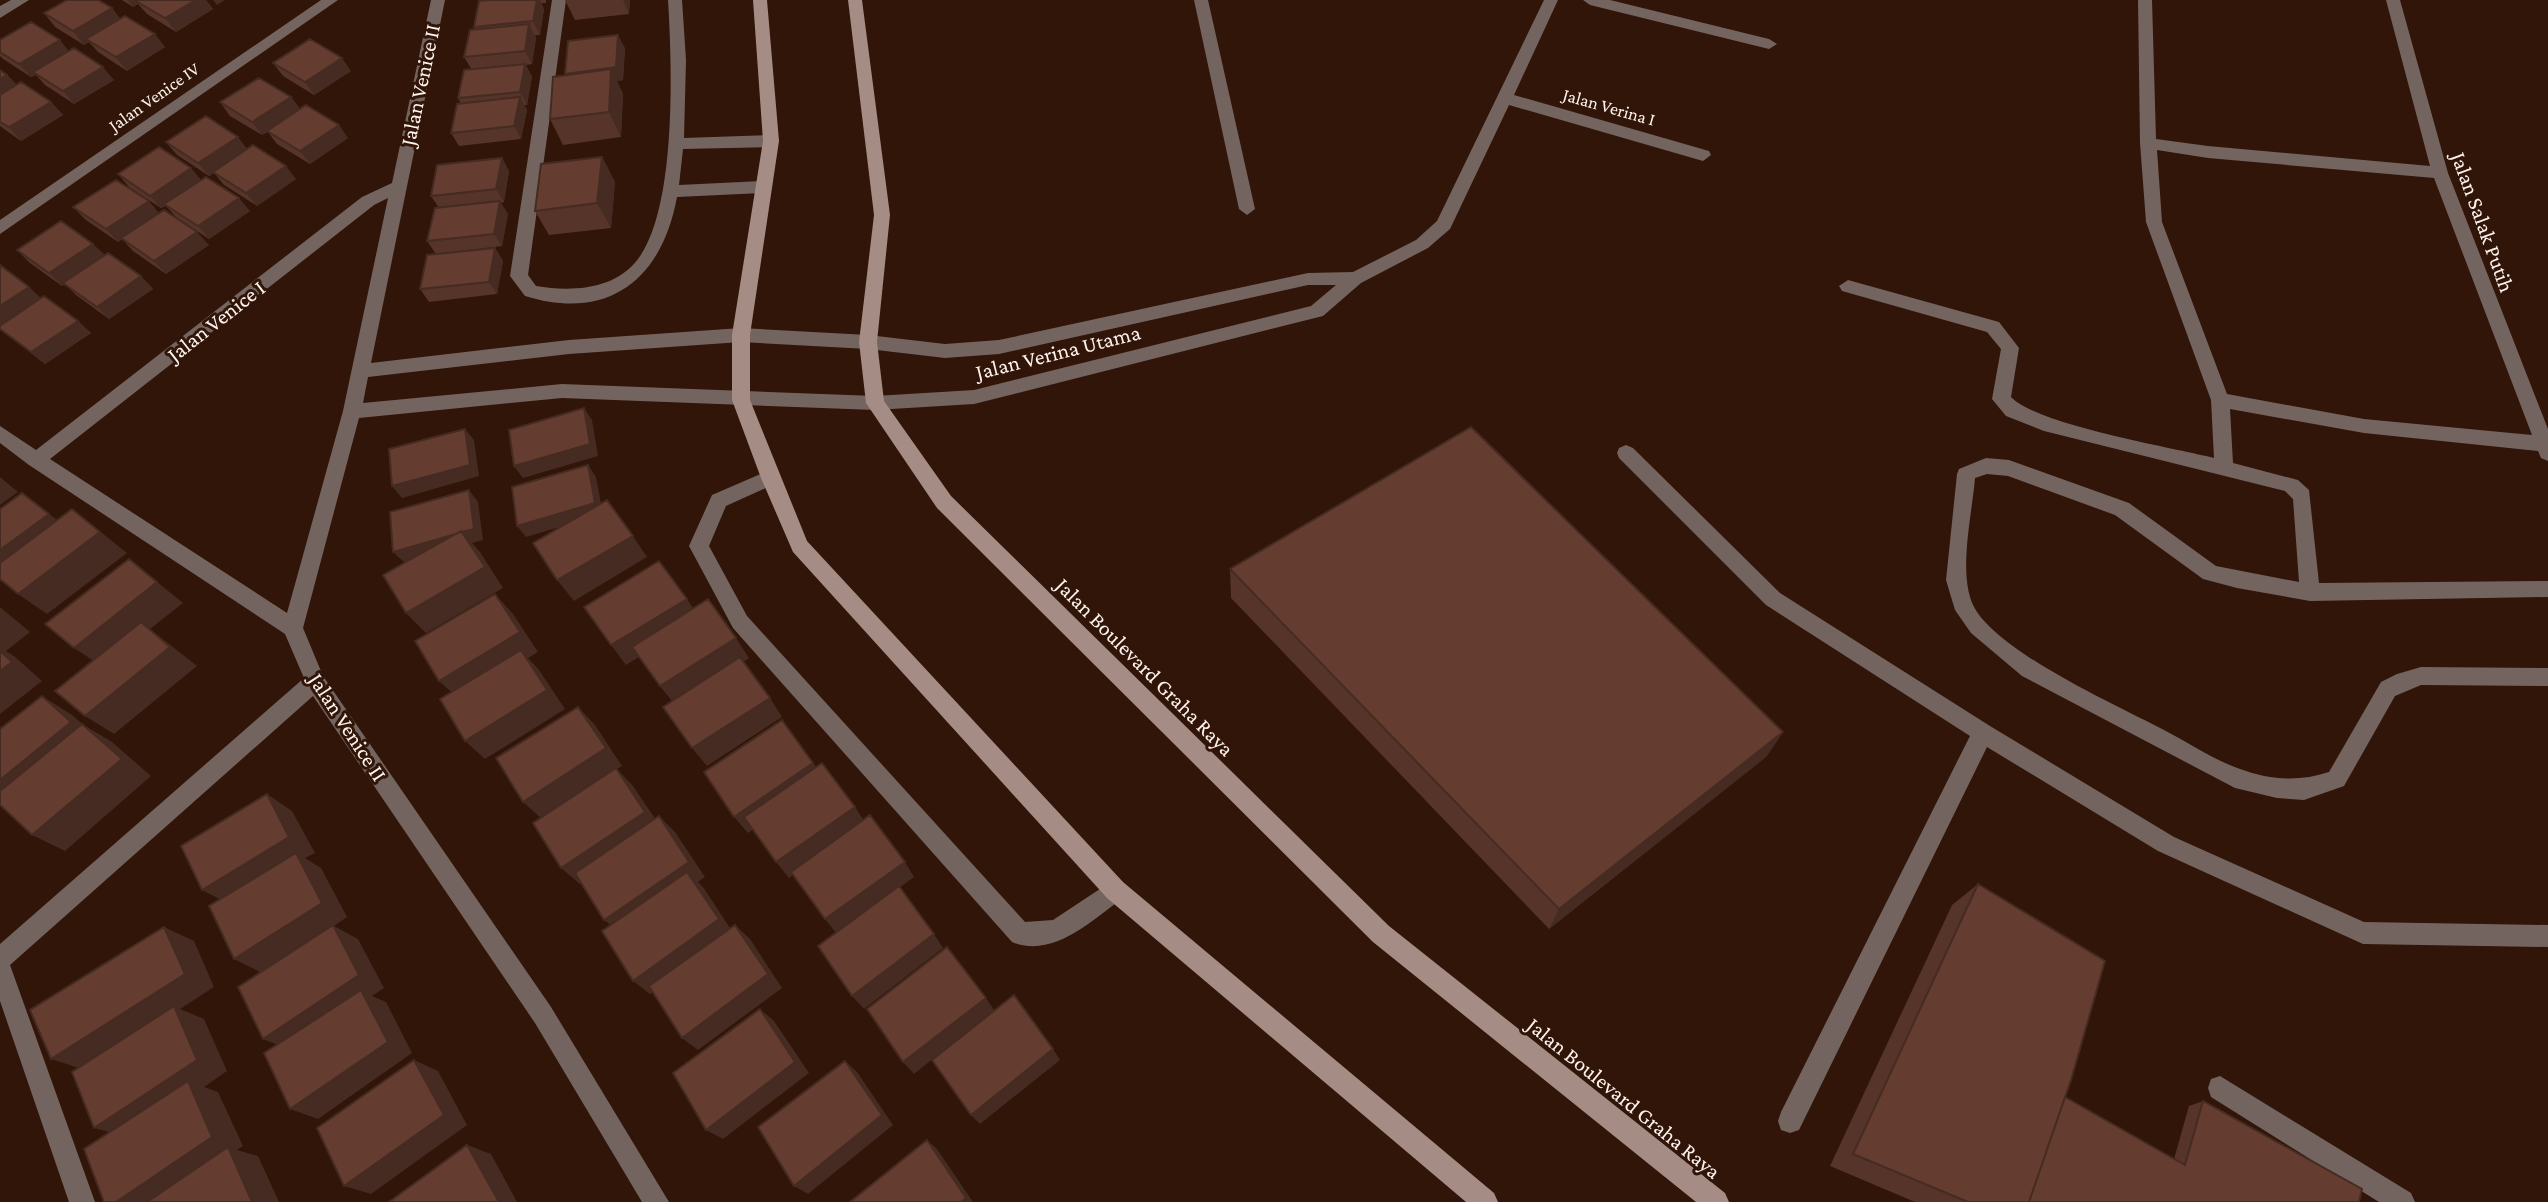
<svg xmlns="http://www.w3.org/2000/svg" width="2548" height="1202" font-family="'Crimson Pro',serif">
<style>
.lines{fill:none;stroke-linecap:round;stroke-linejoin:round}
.lane{fill:#74645f;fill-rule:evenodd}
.street{fill:#74645f;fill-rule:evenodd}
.secondary{fill:#a58c84;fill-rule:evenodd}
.wall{fill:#563429}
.shaded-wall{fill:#462b22}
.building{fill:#643d30;stroke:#462b22;stroke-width:2}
.labels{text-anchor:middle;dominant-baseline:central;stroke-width:6;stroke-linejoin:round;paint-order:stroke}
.far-street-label{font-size:18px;fill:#fef2ed;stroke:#301508}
.street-label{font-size:22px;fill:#fef2ed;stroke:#301508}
</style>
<rect width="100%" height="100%" fill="#301508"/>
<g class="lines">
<!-- lane -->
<path class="lane" d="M552 0H566L528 275 536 286C571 292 615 290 638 259 677 207 672 64 668 0H682L686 60 684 138 771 135 779 141 771 147 683 149 679 185 762 181 770 187 762 193 677 197C662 279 609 322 525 296L510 276Z
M770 470 777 473 779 478 777 483 726 506 709 546 747 616 1025 922 1053 920 1115 879 1123 882 1126 890 1123 898C1092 920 1053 959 1012 942L733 628 689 546 712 495Z
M2220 1076 2411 1193 2415 1202H2379L2211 1097 2208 1088 2211 1079Z"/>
<!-- street -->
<path class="street" d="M11 0H29L0 18V6Z
M321 0H338L0 234V220Z
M431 0H445L371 363 569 340 741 328 868 335 945 344 999 340 1308 273 1353 272 1416 240 1437 221 1544 0H1558L1514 95 1709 151 1711 155 1703 161 1509 105 1450 229 1428 248 1361 283 1323 316 974 404 875 410 562 398 359 418 303 628 323 676 551 1007 669 1202H642L535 1023 313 696 10 965 95 1202H69L0 1001V944L304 678 285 634 29 465 0 443V426L36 450 362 197 392 183ZM388 198 343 411 287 613 50 459 374 205ZM1308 285H1336L1311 306 974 390 875 396 562 384 363 403 368 377 569 354 741 342 868 349 945 358 999 354Z
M1194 0H1208L1255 209 1247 215 1239 209Z
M1583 0H1610L1769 39 1777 44 1769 49 1590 5Z
M2138 0H2152L2156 139 2208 146 2430 166 2386 0H2400L2448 173 2548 429V461L2541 458 2538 451 2364 433 2230 409 2233 463 2298 480 2309 490 2319 583 2548 581V597L2310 601 2237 588 2203 579 2115 515 2008 476 1987 474 1975 478C1972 515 1958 572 1973 605 1995 651 2118 706 2164 730 2189 743 2214 760 2240 769 2270 780 2299 782 2329 772L2381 682 2397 674 2421 667 2548 668V686L2421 685 2395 696 2344 786 2304 800 2277 798 2235 788 2022 676 1971 633 1955 610 1946 580 1957 474 1959 469 1986 458 2009 460 2129 503 2216 566 2299 582 2293 499 2285 491 2044 431 2006 416 1992 399 2001 349 1987 332 1842 291 1839 286 1848 280 1999 322 2019 348 2011 397C2038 425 2170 447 2214 458L2211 400 2146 222 2140 143ZM2157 150 2208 158 2434 178 2532 435 2364 419 2227 394 2162 222Z
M1626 445 1633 448 1780 593 1990 726 2174 837 2364 922 2548 925V947L2363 944 2158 851 1987 747 1799 1130 1790 1133 1781 1130 1778 1121 1781 1112 1970 736 1766 605 1619 458 1617 453 1619 448Z"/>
<!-- secondary -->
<path class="secondary" d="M753 0H767L779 141 750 335V400L807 541 1123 882 1494 1193 1498 1202H1466L1107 898 793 552 761 478 732 400V335L763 141Z
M848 0H862L890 215 877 342 884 401 951 496 1389 926 1725 1193 1729 1202H1696L1373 942 937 508 866 403 859 342 874 215Z"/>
</g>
<!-- wall -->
<path class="wall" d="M122 0H206L213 9 176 32 147 14 138 4 133 7Z
M484 0H546V3H541L544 9 540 35H535L536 38 532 64 526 65 532 77 527 105H524L527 110 521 139 459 146 451 133 461 104 458 98 472 70 464 57 475 30 474 27Z
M565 0H630L629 14 575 20Z
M44 13 120 19 165 47 127 71 98 52 89 42 84 45 55 27Z
M0 40 69 51 114 80 74 104 45 85 36 75 31 77 3 59 0 56Z
M625 48 623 80 617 81 623 94 621 137 563 145 550 119 566 75 565 74Z
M273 63 351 71 314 95 283 76Z
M0 70 7 75 17 85 51 102 63 115 21 141 0 126Z
M291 97 300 109 348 138 310 164 277 144 268 132 262 135 230 116 220 102Z
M166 142 248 149 296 179 257 206 224 185 214 173 209 176 177 155Z
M602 157 615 182 611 228 549 235 535 211Z
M502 158 509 171 504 202 500 203 508 214 502 246 436 254 427 241 439 208 431 196Z
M118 174 201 180 250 211 209 239 176 217 166 206 161 208 129 187Z
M73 207 160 213 209 245 166 274 133 251 122 239 118 242 86 220Z
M495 248 503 261 497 294 429 302 420 289Z
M17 250 105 255 141 276 153 289 109 319 76 295 65 284 62 286 30 263Z
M41 298 78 321 91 333 45 364 0 329Z
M1230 569 1783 732 1766 757 1549 929 1231 598Z
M1978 884 2065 1097 2174 1159 2189 1106 2203 1101 2359 1202H1915L1830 1166 1952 905Z"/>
<!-- shaded-wall -->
<path class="shaded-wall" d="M128 0H145L136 1 138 4 133 7Z
M196 0H206L213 9 176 32 165 18Z
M213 0H225L217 5Z
M537 0H540L544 9 540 35 533 21Z
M623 0H630L629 14Z
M112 8 123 22 86 39 89 42 84 45 73 31Z
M529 24 536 38 532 64 525 51Z
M155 34 165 47 127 71 116 57Z
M618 35 625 48 623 80 617 81 623 94 621 137 609 112 572 87 565 74Z
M60 40 71 54 33 72 36 75 31 77 19 64Z
M342 58 351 71 314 95 305 82Z
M525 64 532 77 527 105 520 92Z
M103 67 114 80 74 104 63 91Z
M7 75 20 88 0 100V79Z
M291 97 300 110 262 135 252 122Z
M520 97 527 110 521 139 514 126Z
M51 102 63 115 21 141 9 127Z
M339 125 348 138 310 164 300 151Z
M238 137 248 150 209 176 198 163Z
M602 157 615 182 611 228 597 203Z
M502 158 509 171 504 202 496 189Z
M286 166 296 179 257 206 246 193Z
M191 168 202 181 161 208 150 196Z
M239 198 250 211 209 239 198 226Z
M149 201 160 214 118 242 106 229Z
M500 201 508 214 502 246 494 234Z
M197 232 209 245 166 274 154 261Z
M93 244 106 256 62 286 49 273Z
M495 248 503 261 497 294 489 282Z
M141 276 153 289 109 319 97 307Z
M29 287 42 299 0 327V306Z
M78 321 91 333 45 364 31 352Z
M584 408 592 420 598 456 523 478 514 466Z
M465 429 474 440 479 476 402 498 392 486Z
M588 465 596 477 603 514 526 537 517 526Z
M0 477 18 492 0 505Z
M469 490 478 502 483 540 472 543 480 552 503 588 426 633 406 613 470 544 404 562 393 552Z
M72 509 127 553 47 614 18 594Z
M49 514 64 525 0 572V550Z
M633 536 647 557 574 601 557 580Z
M129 559 183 603 150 629 197 666 114 734 85 716 103 667 74 648Z
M495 594 513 614 538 652 528 658 539 670 565 709 485 759 465 741 459 699 439 681Z
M687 599 700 619 626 665 611 645Z
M0 607 30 632 6 651 14 656 42 681 0 714Z
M736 638 749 658 675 705 660 686Z
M42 696 72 715 101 740 0 806V780Z
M770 698 782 717 707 766 692 748Z
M578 707 595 725 622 766 617 769 633 786 662 829 580 884 561 868 542 819 523 802Z
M82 724 112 742 151 776 65 851 32 835Z
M1783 732 1766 757 1549 929 1559 909Z
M813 763 825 780 748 833 734 817Z
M267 794 292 811 315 853 305 858 321 868 347 917 334 926 358 939 384 988 372 996 386 1002 412 1053 318 1119 290 1109 291 1050 263 1039 262 973 234 959 231 905 202 890Z
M855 807 866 824 789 878 776 862Z
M659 816 675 832 705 877 698 882 703 887 734 934 650 994 633 981 622 934 604 920Z
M905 862 914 877 837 934 825 919Z
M735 925 750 939 782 988 698 1050 682 1038Z
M164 927 194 941 214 987 180 1009 204 1019 227 1071 204 1087 218 1092 243 1146 237 1150 258 1156 279 1202H116L128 1137 94 1128 85 1070 51 1059Z
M934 934 943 948 864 1009 852 996Z
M986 998 994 1010 914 1074 903 1062Z
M760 1009 774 1021 809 1073 723 1139 706 1130Z
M1053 1049 1060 1060 980 1124 971 1115Z
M414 1060 438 1071 467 1125 371 1194 344 1186Z
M845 1061 857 1072 893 1125 808 1194 794 1186Z
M927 1140 937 1149 973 1202H961Z
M467 1145 491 1154 517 1202H499Z"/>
<!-- building -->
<path class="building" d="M67 0H98L112 8 73 31 44 13Z
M137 0H196L165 18 136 1Z
M490 0H537L533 21 474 27 479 1Z
M125 16 155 34 116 57 86 39Z
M31 22 60 40 19 64 0 52V40Z
M529 24 525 51 464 57 470 30Z
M618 35 616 67 565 74 568 41Z
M310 39 342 58 305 82 273 63Z
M74 48 103 67 63 91 33 72Z
M525 64 520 92 458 98 464 70Z
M611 69 609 112 550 119 553 77Z
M0 70 7 75 0 79Z
M259 78 291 97 252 122 220 102Z
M21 82 51 102 9 127 0 122V95Z
M520 97 514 126 451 133 457 104Z
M306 105 339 125 300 151 267 131Z
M206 116 238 137 198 163 166 142Z
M253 145 286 166 246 193 213 172Z
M159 147 191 168 150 196 118 174Z
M602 157 597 203 535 211 541 164Z
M502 158 496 189 431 196 437 165Z
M206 177 239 198 198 226 164 204Z
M116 180 149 201 106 229 73 207Z
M500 201 494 234 427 241 435 208Z
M164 210 197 232 154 261 121 238Z
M61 221 93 244 49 273 17 250Z
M495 248 489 282 420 289 427 255Z
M108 253 141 276 97 307 63 283Z
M0 265 29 287 0 306Z
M44 296 78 321 31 352 0 329V326Z
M584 408 590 444 514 466 509 430Z
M1471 427 1783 732 1559 909 1230 569Z
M465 429 470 465 392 486 389 449Z
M588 465 595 503 517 526 512 487Z
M469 490 474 529 462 532 461 531 456 534 393 552 390 512Z
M22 493 49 514 0 550V509Z
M607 500 633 536 557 580 533 543Z
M72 509 100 532 18 594 0 579V563Z
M461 531 485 567 406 613 383 575Z
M129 559 157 582 74 648 45 624Z
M659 561 687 599 611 645 584 607Z
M495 594 520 632 439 681 415 641Z
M708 599 736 638 660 686 632 647Z
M141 622 170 647 85 716 55 691Z
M521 650 547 690 465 741 440 699Z
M0 651 12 662 0 671Z
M740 657 770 698 692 748 663 707Z
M42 696 71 722 0 780V729Z
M578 707 606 748 523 802 496 758Z
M782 720 813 763 734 817 704 772Z
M82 724 122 759 32 835 0 805V791Z
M822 763 855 807 776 862 744 817Z
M616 768 645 812 561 868 533 823Z
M267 794 289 837 202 890 181 846Z
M870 815 905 862 825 919 791 872Z
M659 816 689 862 604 920 575 873Z
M296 853 322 903 234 959 209 906Z
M687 872 719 919 633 981 602 931Z
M1978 884 2105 961 2071 1080 2029 1202H1968L1853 1154Z
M899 886 934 934 852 996 818 946Z
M333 925 359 975 263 1039 238 987Z
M735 925 768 974 682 1038 649 986Z
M164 927 185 974 51 1059 30 1010Z
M947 947 986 998 903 1062 867 1009Z
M361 990 388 1042 290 1109 264 1053Z
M1014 995 1053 1049 971 1115 932 1060Z
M174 1006 197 1060 94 1128 72 1072Z
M760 1009 795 1062 706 1130 673 1073Z
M414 1060 444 1115 344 1186 317 1128Z
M845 1061 882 1115 794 1186 758 1127Z
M188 1081 212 1137 116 1202H104L84 1149Z
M2065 1097 2185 1165 2203 1101 2362 1189 2359 1202H2029Z
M927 1140 966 1198 961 1202H850Z
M467 1145 499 1202H389Z
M228 1147 252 1202H147Z"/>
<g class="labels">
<!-- far-street labels -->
<g class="far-street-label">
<text transform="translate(154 97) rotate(-35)">Jalan Venice IV</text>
<text transform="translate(1609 107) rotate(16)">Jalan Verina I</text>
</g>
<!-- street labels -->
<g class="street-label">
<text transform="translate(420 85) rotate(-78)">Jalan Venice II</text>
<text transform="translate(2483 222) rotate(70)">Jalan Salak Putih</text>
<text transform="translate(216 321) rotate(-38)">Jalan Venice I</text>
<text transform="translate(1058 352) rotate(-14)">Jalan Verina Utama</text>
<text transform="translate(1145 667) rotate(45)">Jalan Boulevard Graha Raya</text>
<text transform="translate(348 727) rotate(57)">Jalan Venice II</text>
<text transform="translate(1624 1098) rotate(39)">Jalan Boulevard Graha Raya</text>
</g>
</g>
</svg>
